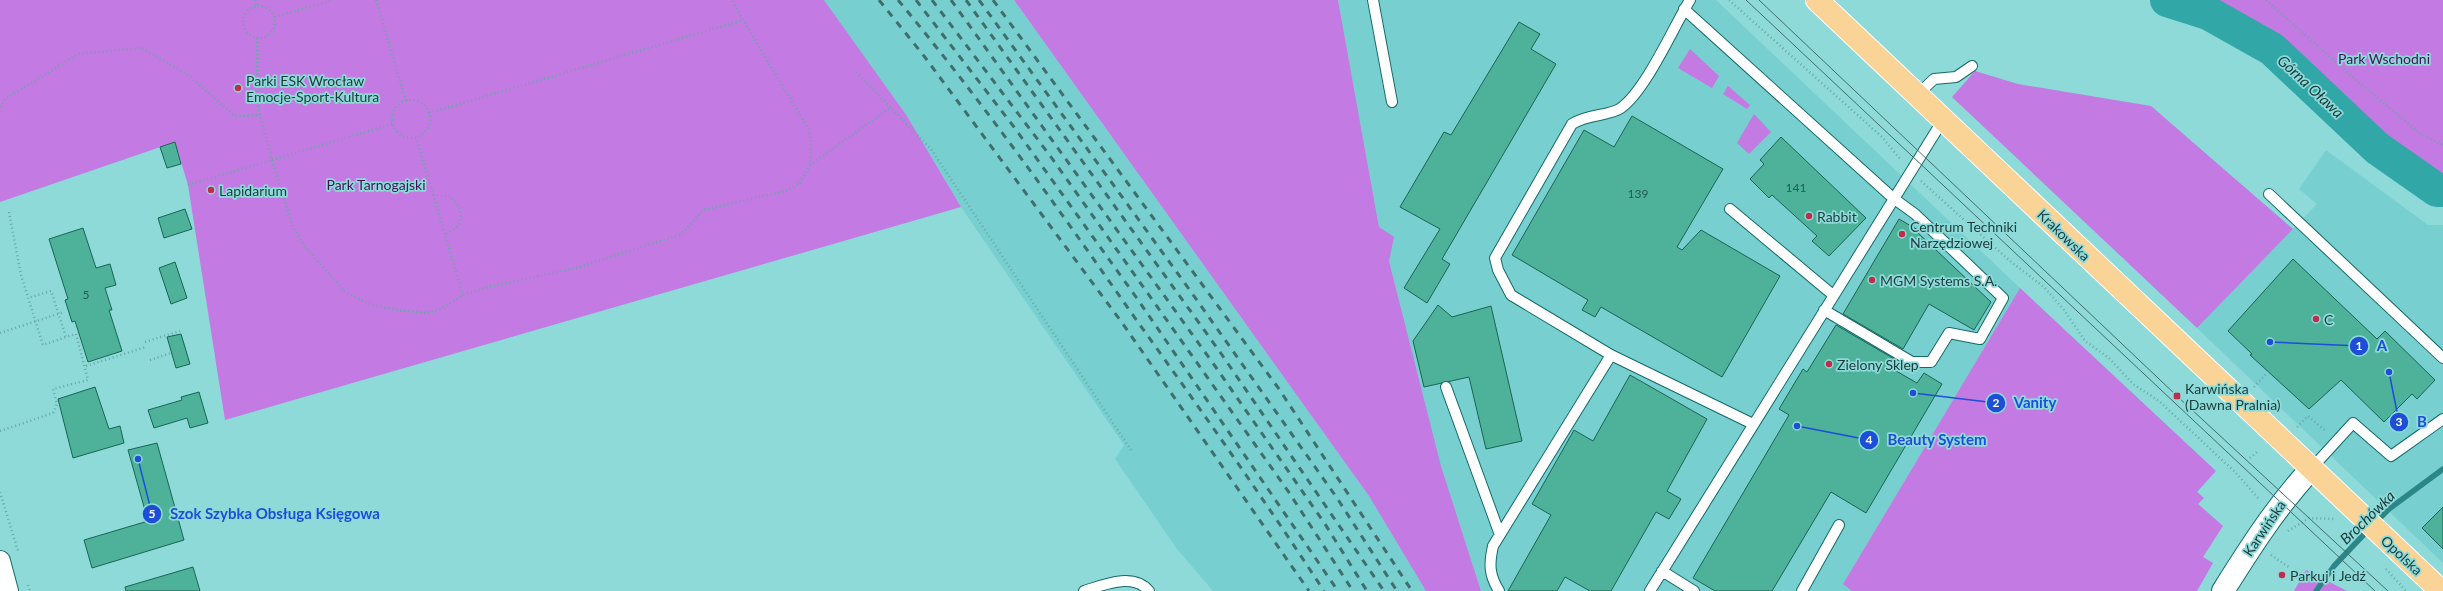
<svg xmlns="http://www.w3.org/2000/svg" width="2443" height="591" font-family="Lato,sans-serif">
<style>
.built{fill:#78cfcf}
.green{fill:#c37ae2}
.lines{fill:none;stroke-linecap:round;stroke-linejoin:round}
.stream{stroke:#2b8787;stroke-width:5.5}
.river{stroke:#31a7a7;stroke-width:34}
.building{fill:#4db299;stroke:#1a6454}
.service-casing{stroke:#146a6a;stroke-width:12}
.minor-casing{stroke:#146a6a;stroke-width:22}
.tertiary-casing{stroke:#146a6a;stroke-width:24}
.primary-casing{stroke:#fff;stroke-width:24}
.path{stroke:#69a7a6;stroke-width:2.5;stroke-dasharray:1 3;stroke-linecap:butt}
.service{stroke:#fff;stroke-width:10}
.minor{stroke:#fff;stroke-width:20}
.tertiary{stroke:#fff;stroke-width:22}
.primary{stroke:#fad397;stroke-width:22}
.tram{stroke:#406e6d;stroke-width:1}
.rail{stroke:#406e6d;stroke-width:3;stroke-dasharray:7 7;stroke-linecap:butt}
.poi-dot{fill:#be2d4a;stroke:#8ddad9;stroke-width:1.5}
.labels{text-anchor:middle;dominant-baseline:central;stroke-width:3.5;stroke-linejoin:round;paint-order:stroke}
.number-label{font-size:12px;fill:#285a52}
.park-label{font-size:14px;fill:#441356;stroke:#8ddad9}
.poi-label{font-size:14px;fill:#1c3c3b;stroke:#8ddad9;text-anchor:start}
.street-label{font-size:14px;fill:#1c3c3b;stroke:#8ddad9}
.water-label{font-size:15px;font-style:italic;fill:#173939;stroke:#8ddad9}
.leader{fill:none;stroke:#1d4ed8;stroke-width:1.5}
.callout-dot{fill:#1d4ed8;stroke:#8ddad9;stroke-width:1.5}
.mark-label{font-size:12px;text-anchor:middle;font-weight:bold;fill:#fff}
.callout-label{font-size:15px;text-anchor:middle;font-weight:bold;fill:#1d4ed8;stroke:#8ddad9;stroke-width:3.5;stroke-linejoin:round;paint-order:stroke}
</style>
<rect width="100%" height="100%" fill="#8ddad9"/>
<!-- built -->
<path class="built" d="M824 0H1014L1369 496 1426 591H1213L1177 549 1115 459 1124 445 961 207 907 116Z
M1338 0H1716L2020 288 1843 584 1852 591H1481L1441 466 1389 261 1390 252 1379 227Z
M2326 150 2428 225H2443V563L2197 328 2317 204 2299 189Z"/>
<!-- green -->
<path class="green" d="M0 0H824L907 116 961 207 225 420 188 185 175 142 0 202Z
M1014 0H1338L1379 227 1394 237 1389 261 1441 466 1481 591H1426L1369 496Z
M2203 0H2443V175L2424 171 2266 26Z
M1690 49 1719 76 1712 88 1678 68Z
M1975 71 2018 84 2151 106 2293 229 2197 328 1952 97Z
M1728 86 1750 105 1747 109 1723 94Z
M1754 114 1771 132 1749 154 1737 143Z
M2020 288 2216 471 2197 492 2204 498 2198 504 2223 526 2203 557 2213 563 2197 591H1852L1843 584Z
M2306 570 2347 591H2294Z"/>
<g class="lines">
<!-- stream -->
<path class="stream" d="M2376 522 2389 509 2443 469
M2316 591 2334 566 2370 528"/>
<!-- river -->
<path class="river" d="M2167 0 2208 13 2272 49 2377 148 2437 190H2443"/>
</g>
<!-- building -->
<path class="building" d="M1519 22 1540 34 1531 49 1556 64 1442 259 1450 264 1427 303 1404 288 1440 229 1400 207 1444 132 1451 135Z
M1632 116 1723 169 1677 247 1682 250 1701 230 1780 276 1722 377 1601 307 1595 317 1582 310 1588 300 1512 255 1584 130 1614 147Z
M1781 137 1866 218 1829 256 1812 241 1817 236 1772 195 1769 198 1750 179 1764 164 1760 160Z
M175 142 181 164 167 168 160 147Z
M185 209 192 229 164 238 158 218Z
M1899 219 1918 230 1917 232 1991 302 1974 330 1929 304 1903 349 1843 314Z
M83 228 96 268 110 264 116 285 105 288 112 310H109L122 351 88 362 75 321 72 322 65 300 68 299 49 239Z
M2293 259 2377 339 2385 331 2435 380 2417 399 2412 394 2384 422 2341 380 2309 409 2250 355 2252 354 2228 331Z
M175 262 187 298 171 304 159 268Z
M1438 305 1452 317 1491 306 1522 441 1486 449 1469 377 1424 387 1413 341Z
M1836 325 1896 360 1891 368 1917 383 1924 373 1942 384 1866 513 1831 492 1772 591H1715L1693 578 1789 415 1779 409 1803 369 1807 372Z
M181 334 190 364 176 368 167 337Z
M1630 375 1707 419 1667 491 1681 499 1669 519 1656 512 1611 591H1590L1565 577 1557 591H1508L1551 515 1532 504 1574 430 1593 441Z
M95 387 109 429 120 426 124 443 73 458 58 399Z
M199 392 208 423 190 428 187 418 154 428 148 410 182 400 181 397Z
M157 443 184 540 92 568 84 540 148 521 128 450Z
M2443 507V549L2422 528Z
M193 567 200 591H126L125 587Z"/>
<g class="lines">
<!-- service casing -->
<g class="service-casing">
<path id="service" d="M1373 0 1392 102
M1690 0C1673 28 1646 90 1621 108 1610 116 1587 114 1572 124L1495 258 1498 270 1511 295 1611 355 1753 424
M1684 9 1893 198 1915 214 2003 298 1980 339 1949 333 1931 362H1912L1824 310
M1917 95 1934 79 1956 77 1972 66
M2269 194 2443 358
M1730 209 1833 295
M1446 387 1500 535
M2311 469 2353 423 2391 456 2443 419
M1662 571 1694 591
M1084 591C1103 585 1133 572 1149 591
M1499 591C1489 575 1489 564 1493 546L1611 355
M1650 591 1943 120
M1802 591 1839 525"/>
</g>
<!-- minor casing -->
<g class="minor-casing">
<path id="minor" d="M0 561 8 591"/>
</g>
<!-- tertiary casing -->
<g class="tertiary-casing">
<path id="tertiary" d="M2223 591C2250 548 2276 507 2311 469"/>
</g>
<!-- primary casing -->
<g class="primary-casing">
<path id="primary" d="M1817 0 2441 591"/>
</g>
<!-- path -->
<path class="path" d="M255 0 257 6
M376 0 406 101
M1729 0 1882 137 1901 160
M2266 0 2356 80 2422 135 2443 145
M243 22a16 16 0 1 1 32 0a16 16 0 1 1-32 0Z
M275 17 333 0
M257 38 258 108 272 160 392 124
M856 72 931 149 1131 450
M392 119a19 19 0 1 1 38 0a19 19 0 1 1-38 0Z
M0 107 5 99 78 54 142 48 187 74 235 116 260 115
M429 113 743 20 732 0
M416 137 463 295
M810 165 891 107
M1921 181 2010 261 2044 287 2064 310 2085 341 2109 358 2133 384 2159 401 2236 473 2259 499
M188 185 272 160 293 227 306 248 345 292 372 305 397 310 427 313 441 309 463 295 488 287 576 268 679 235 688 227 703 210 785 191 799 184 810 165 811 141 808 128 743 20
M433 195 450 196C460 206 464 213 458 226L445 235
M9 212 21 275 43 345 66 337
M0 333 64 312
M145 342 180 331
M150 360 171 353
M86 366 146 347
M2254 387 2268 372
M2297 427 2308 416 2326 431
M0 431 53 413 57 404 53 389 88 380 76 334 66 337 51 291 28 298
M2250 458 2258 451
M0 492 18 551
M2288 531 2309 518 2335 519
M2271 555 2290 568
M2386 569 2406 591
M28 585 30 591"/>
<!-- service -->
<use href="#service" class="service"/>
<!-- minor -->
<use href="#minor" class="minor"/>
<!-- tertiary -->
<use href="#tertiary" class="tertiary"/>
<!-- primary -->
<use href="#primary" class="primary"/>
<!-- tram -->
<path class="tram" d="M1746 0 2375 591
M1759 0 2177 396 2388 591"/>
<!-- rail -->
<path class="rail" d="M879 0 924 56 1123 324 1309 591
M898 0C981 100 1056 205 1130 311 1196 403 1262 496 1324 591
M916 0 1014 127 1136 297 1338 591
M932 0 1051 157 1288 491 1353 591
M951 0 1215 366 1325 524 1367 591
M966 0 1220 352 1384 591
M979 0 1189 289 1337 498 1397 591
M993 0 1279 389 1412 591"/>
</g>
<!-- markers -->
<g class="poi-dot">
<circle cx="238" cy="88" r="4"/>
<circle cx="211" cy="190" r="4"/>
<circle cx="1809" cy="216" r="4"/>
<circle cx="1902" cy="234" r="4"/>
<circle cx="1872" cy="280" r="4"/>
<circle cx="2316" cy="319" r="4"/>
<circle cx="1829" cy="364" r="4"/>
<rect x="2173" y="392" width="8" height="8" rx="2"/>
<circle cx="2282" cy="575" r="4"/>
</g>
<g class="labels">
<!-- number labels -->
<g class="number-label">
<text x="1796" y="187">141</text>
<text x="1638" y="193">139</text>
<text x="86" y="294">5</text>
</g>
<!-- park labels -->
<g class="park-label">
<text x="2384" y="58">Park Wschodni</text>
<text x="376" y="184">Park Tarnogajski</text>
</g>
<!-- poi labels -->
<g class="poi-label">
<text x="246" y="80">Parki ESK Wrocław<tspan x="246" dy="16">Emocje-Sport-Kultura</tspan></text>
<text x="219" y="190">Lapidarium</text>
<text x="1817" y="216">Rabbit</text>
<text x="1910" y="226">Centrum Techniki<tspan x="1910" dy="16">Narzędziowej</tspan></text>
<text x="1880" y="280">MGM Systems S.A.</text>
<text x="2324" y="319">C</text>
<text x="1837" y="364">Zielony Sklep</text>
<text x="2185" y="388">Karwińska<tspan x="2185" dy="16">(Dawna Pralnia)</tspan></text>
<text x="2290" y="575">Parkuj i Jedź</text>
</g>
<!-- street labels -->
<g class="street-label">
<text transform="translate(2064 235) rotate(44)">Krakowska</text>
<text transform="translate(2264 528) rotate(-56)">Karwińska</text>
<text transform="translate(2402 555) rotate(43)">Opolska</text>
</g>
<!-- water labels -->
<g class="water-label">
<text transform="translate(2311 86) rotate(43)">Górna Oława</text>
<text transform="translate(2367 517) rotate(-44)">Brochówka</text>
</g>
</g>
<!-- callouts -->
<path class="leader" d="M2270 342L2359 346M1913 393L1996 403M2389 372L2399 422M1797 426L1869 440M138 459L152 514"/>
<g class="callout-dot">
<circle cx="2270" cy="342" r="4"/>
<circle cx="1913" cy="393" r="4"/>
<circle cx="2389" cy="372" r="4"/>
<circle cx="1797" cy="426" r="4"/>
<circle cx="138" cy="459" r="4"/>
<circle cx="2359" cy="346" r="10"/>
<circle cx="1996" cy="403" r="10"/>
<circle cx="2399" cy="422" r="10"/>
<circle cx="1869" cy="440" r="10"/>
<circle cx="152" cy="514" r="10"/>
</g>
<g class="mark-label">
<text x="2359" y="350">1</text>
<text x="1996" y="407">2</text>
<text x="2399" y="426">3</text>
<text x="1869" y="444">4</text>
<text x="152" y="518">5</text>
</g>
<g class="callout-label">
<text x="2382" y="351">A</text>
<text x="2035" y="408">Vanity</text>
<text x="2422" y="427">B</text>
<text x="1937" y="445">Beauty System</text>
<text x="275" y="519">Szok Szybka Obsługa Księgowa</text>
</g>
</svg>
